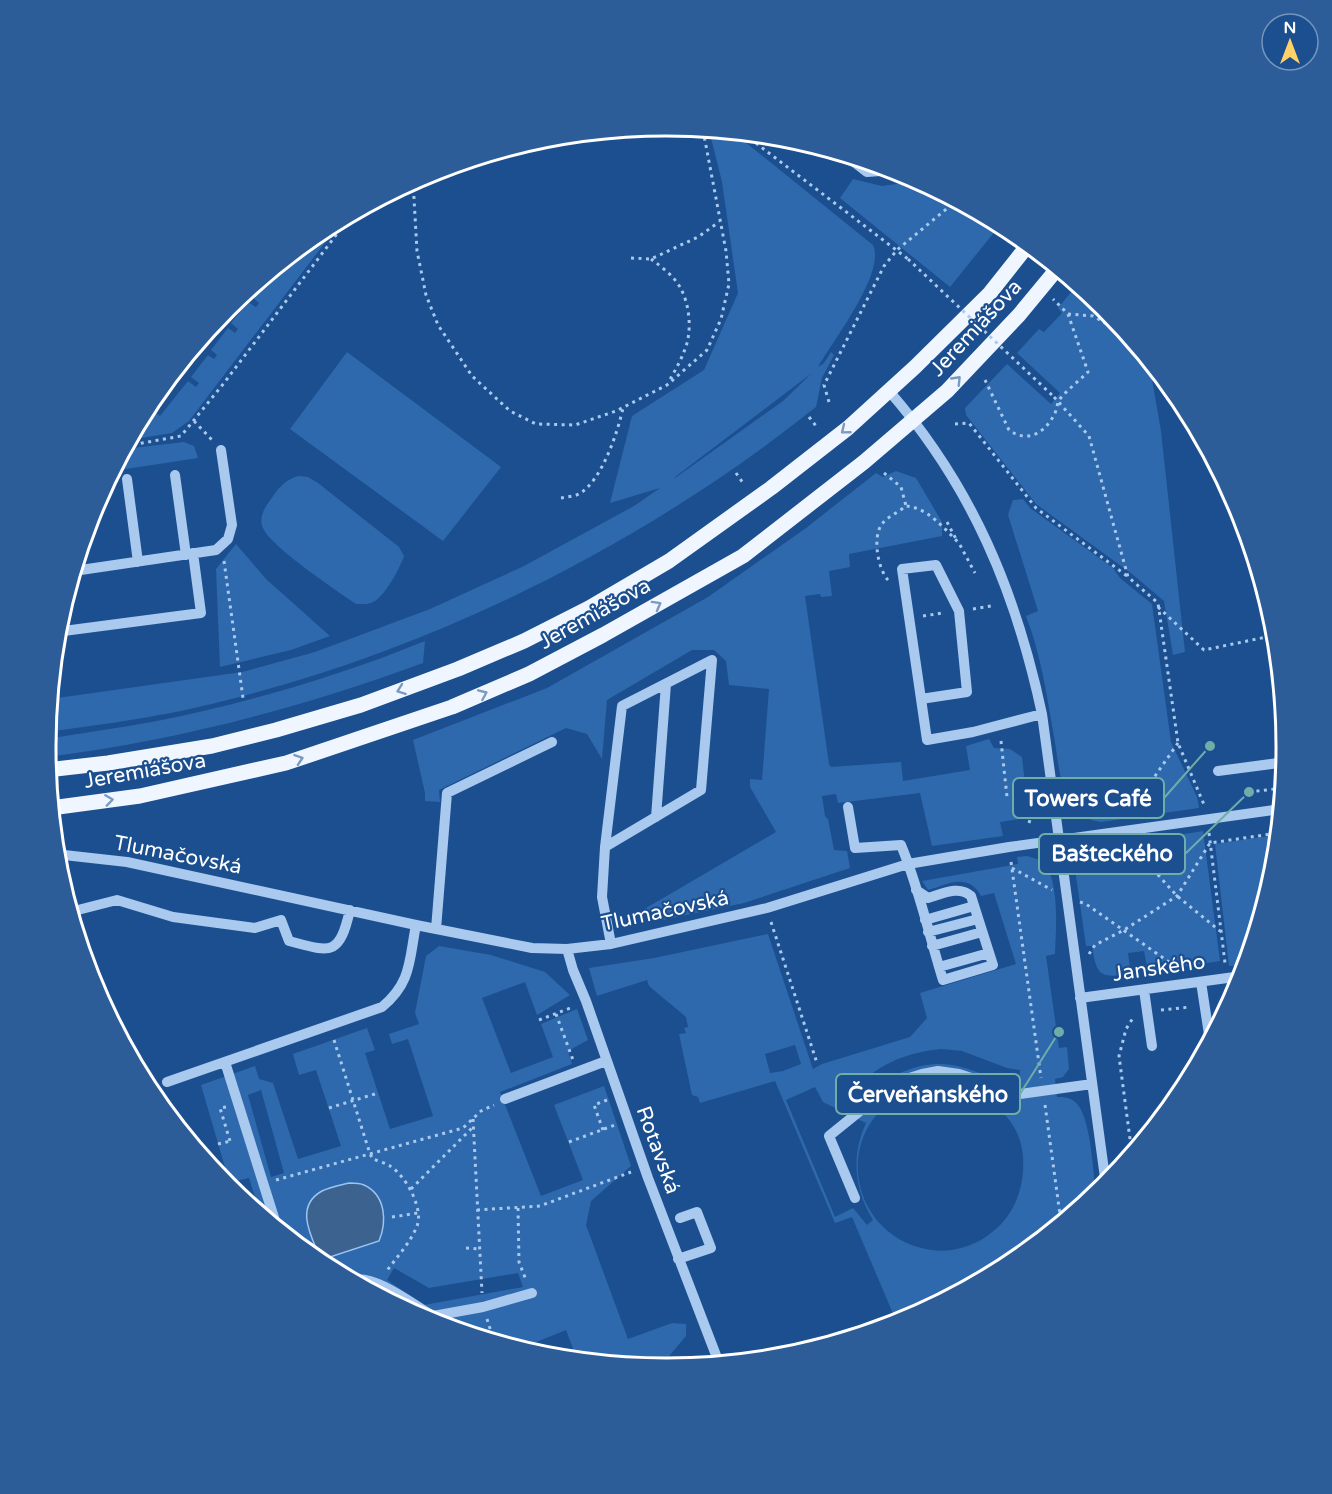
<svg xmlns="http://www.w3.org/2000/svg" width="1332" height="1494" font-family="'Varela Round',sans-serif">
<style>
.green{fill:#2e69ad;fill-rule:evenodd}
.water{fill:#3c6290;stroke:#9cc4f0;stroke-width:1.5}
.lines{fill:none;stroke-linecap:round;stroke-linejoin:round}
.path{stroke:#a9c9ee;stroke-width:3;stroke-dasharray:3 4.5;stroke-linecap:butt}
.minor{stroke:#a9c9ee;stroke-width:10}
.major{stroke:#f0f6ff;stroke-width:15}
.path-bridge{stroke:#a9c9ee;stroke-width:3;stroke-dasharray:3 4.5;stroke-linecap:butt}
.oneway{stroke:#7b9ac1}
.labels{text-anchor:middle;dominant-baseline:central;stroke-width:4.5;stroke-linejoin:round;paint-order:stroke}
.street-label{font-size:21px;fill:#fff;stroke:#1b4f8f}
.rim{fill:none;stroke:#fff;stroke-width:3}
.leader{fill:none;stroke:#6fada8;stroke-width:2}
.callout-dot{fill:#6fada8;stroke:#1b4f8f;stroke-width:2}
.callout{fill:#1b4f8f;stroke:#6fada8;stroke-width:2}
.callout-label{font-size:22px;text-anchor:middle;font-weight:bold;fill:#fff}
</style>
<rect width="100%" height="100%" fill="#1b4f8f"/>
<!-- green -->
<path class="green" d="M709 130 734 133 873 245C886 273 832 342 818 367L824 363 831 352 834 355 822 378 816 407C633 553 411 661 181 711 136 720 91 726 46 732L50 699 242 672 315 652 430 609 524 566 634 506 660 488 610 503 632 416 704 370 738 293 722 182ZM812 373 783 401 675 478V477Z
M853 179 882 186 918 181 1000 225 950 287 840 198Z
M343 219 189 421 172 433 129 440 147 407 160 416 188 381 196 387 199 383 191 377 208 355 214 359 217 355 211 350 228 328 235 333 238 329 231 323 248 302 256 307 259 303 252 297C276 265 307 238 343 219Z
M1077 285 1105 308 1149 362 1161 431 1185 652 1173 655 1164 601 1132 574 1036 504 966 415 965 408 1007 364 1051 404 1060 393 1017 353 1039 329 1044 332 1062 313 1058 308Z
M347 352 501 467 443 541 290 429Z
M184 442 194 446 198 458 113 471 124 449Z
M896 471 916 478 942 522V536L849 554 850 567 829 571 832 596 821 597 820 594 805 596 829 764 831 767 901 762 903 781 970 770 966 746 989 739 994 748 1010 749 1022 757 1028 810 1026 818 1000 822 1003 836 932 846 920 793 838 803 836 794 822 796 825 816 828 819 834 850 847 851 850 868 744 903 658 921 641 911 776 832 750 787V779L762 780 769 689 729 685 726 661 714 650H692L607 700 602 759 587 734 566 728 439 790 440 802 425 801V793L413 740 547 688 708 597 806 528 876 473 883 477Z
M299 476 308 477 318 483 399 547 404 556C400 568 386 594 375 601 369 605 363 604 356 604 336 590 271 547 263 528 258 518 265 507 271 499 279 487 286 479 299 476Z
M1023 499 1030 508 1113 568 1120 578 1152 604 1171 742 1197 797 1199 808 1101 822C1088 820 1079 815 1071 804 1059 785 1058 758 1054 737 1047 696 1041 655 1026 616L1038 611 1008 515 1013 500Z
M236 544 266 579 330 636 291 650 220 667 216 569Z
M425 641 423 663C301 708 176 741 46 757V739C97 731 148 724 199 712 276 694 352 671 425 641Z
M1203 831 1220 961 1148 972 1144 951 1128 953 1131 974C1100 978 1097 977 1092 946H1086L1076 876C1077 858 1088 852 1104 847Z
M1278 835 1275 868 1263 908 1254 909 1256 930 1246 965 1229 966 1215 844Z
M1027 856 1043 861C1060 882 1056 927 1055 954L1046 956 1059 1048 1067 1047 1069 1069 1063 1077 1055 1079 1057 1097C1063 1097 1069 1097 1075 1102 1091 1114 1093 1173 1096 1194L1011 1264 897 1323 852 1217 835 1223 775 1081 700 1103 698 1097 692 1095 679 1034 686 1033 684 1028 688 1027 686 1017 649 986 647 980 597 996 589 968 654 958 768 934 813 1069 822 1064 910 1037 927 1018 920 993 1016 964 994 893 981 896C968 872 948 884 928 890L922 881 1018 864 1017 857ZM795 1045 801 1064 783 1071 770 1073 765 1054ZM941 1049 962 1051 1007 1068 1020 1070 1019 1084C999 1083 981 1072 961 1067 932 1058 897 1070 874 1089 865 1096 859 1104 849 1110L841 1104C870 1069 896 1054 941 1049ZM936 1085C977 1087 1019 1111 1023 1156 1025 1186 1015 1215 991 1233 975 1246 952 1253 931 1250 851 1238 830 1135 901 1095 912 1088 924 1087 936 1085ZM815 1087 823 1102 866 1123C851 1156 854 1189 873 1220L867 1225 853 1208 835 1217 786 1100Z
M439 946 491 955 545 972 570 995 537 1015 525 982 482 998 511 1073 553 1057 541 1024 577 1009 588 1040 568 1051 572 1064 500 1092 541 1196 583 1180 554 1105 604 1086 631 1166 591 1201 586 1225 628 1339 672 1323 686 1324V1336L660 1367 577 1359 566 1330 524 1347 525 1350 428 1321 321 1263 260 1213 249 1178 236 1181 240 1197 224 1183 229 1181 201 1085 255 1066 259 1079 273 1083 298 1159 341 1146 316 1070 299 1075 293 1054 367 1028 375 1050 365 1053 390 1129 433 1116 408 1039 392 1044 389 1034 419 1024 415 1013 426 956ZM261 1090 284 1173 271 1177 248 1095ZM394 1268 429 1288 518 1273 523 1287 424 1305 387 1280Z"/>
<!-- water -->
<path class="water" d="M349 1183C354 1183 360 1183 364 1185 386 1195 387 1222 379 1241L330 1257 319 1255C310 1234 295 1206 322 1191 330 1187 341 1185 349 1183Z"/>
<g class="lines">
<!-- path -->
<path class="path" d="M744 134 908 259
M413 181 417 251 426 295 438 325 472 376 510 411 536 424 575 425 616 411 667 385 707 350 721 319 729 284 726 251 703 130
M631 258 651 259 698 237 719 222
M651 259C662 267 675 277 681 289 690 306 692 332 685 349 681 361 674 372 668 383
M1068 314 1093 316 1105 323 1116 322
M985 380 1009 430C1028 444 1046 432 1055 413 1057 408 1057 403 1060 399 1068 389 1079 381 1088 372L1068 314 1053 299
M1054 397 1089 436 1128 577 1158 603 1178 743 1205 807
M829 402 824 385 884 266 897 250 956 201
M809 417 816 426
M194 421 212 440
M955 424 969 423 1036 508 1127 576
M126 446 181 436 224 383 352 214
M736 473 743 483
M884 473 901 487 906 506
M561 498C567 497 575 496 579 494 602 481 618 431 623 408
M947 522 956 539
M960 545 975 573
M224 561 243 698
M888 580C878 569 872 537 882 524 887 517 899 512 906 506 929 508 944 529 960 544
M1158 607 1204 650 1276 635
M973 609 991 606
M923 616 943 613
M1001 741 1007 797
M1249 792 1283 788
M1124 809 1155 776 1178 743
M1029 823 1032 813 1030 789
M1209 833 1225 963
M1124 845 1151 867 1177 896 1220 931
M1011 862 1041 1078
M1012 868 1052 890
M1080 902 1086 904 1179 969
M771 922 817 1063
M1089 954 1095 945 1124 930 1177 896 1210 843 1278 833
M1161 1010 1190 1007
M556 1014 573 1060
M539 1020 573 1007
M334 1040 370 1154 373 1159C378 1161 385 1163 390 1166 405 1175 424 1208 417 1226 411 1242 396 1258 386 1272
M1045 1105 1061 1222
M226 1107 220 1108 230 1141
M329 1108 378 1093
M473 1119 482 1293
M603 1130 594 1105 607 1100
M569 1142 615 1125
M218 1144 231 1141
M1132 1154 1119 1056 1126 1029 1133 1018
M276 1180 463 1128 481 1111 494 1105
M411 1189 473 1127
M518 1208 519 1262 526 1280
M477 1210 540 1206 631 1172
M392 1217 418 1213
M466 1248 479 1249
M487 1319 494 1341"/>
<!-- minor -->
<path class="minor" d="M845 155 867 172 894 170
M889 391C972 486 1016 592 1042 714L1106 1185
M175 475 186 555
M127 479 138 562
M74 571 216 550 228 539 232 525 221 450
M56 632 201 613 193 553
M921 699 967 692 959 611 936 565 902 569 927 740 973 732 1042 714
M1218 771 1286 762
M848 807 855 848 901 845C919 888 929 935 943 980L993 965 971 896C959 885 942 894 928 898L916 890
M656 817 666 684
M605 847 701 790 712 660 622 706 605 847 602 897 611 944
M55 854 127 862 416 925 532 948 567 949 611 944 767 908 908 864 1009 847 1281 809
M70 912 117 900 173 917 255 928 281 920 289 941C331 952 339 957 350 910
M925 920 974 906
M436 929 447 793 552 742
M928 932 978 919
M932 946 982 932
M567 949 573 970 586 1001 648 1178 719 1363
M939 967 989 953
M1201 982 1210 1041
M1144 990 1152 1046
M1080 998 1242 976
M225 1062 277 1227
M167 1082 382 1007C412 982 409 960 416 925
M505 1099 606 1061
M855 1198 829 1136 886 1090 906 1079 922 1074 938 1071 959 1074 1020 1094 1092 1084
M678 1259 711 1248 697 1212 680 1218
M353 1280C374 1274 414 1305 433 1316L483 1307 532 1293"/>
<!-- major -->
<path class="major" d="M47 770 108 763 212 746 276 730 361 705 458 669 524 641 589 608 669 561 771 488 848 428 915 367 990 293 1028 245
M51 808 140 796 286 763 452 707 529 674 603 635 743 556 864 462 947 391 1019 315 1057 269"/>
<!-- path-bridge -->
<path class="path-bridge" d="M908 259 1054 397"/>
</g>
<!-- one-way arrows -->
<defs><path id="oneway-chevron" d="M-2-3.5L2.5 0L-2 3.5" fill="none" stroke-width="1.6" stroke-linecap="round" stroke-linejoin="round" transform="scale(1.5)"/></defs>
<g class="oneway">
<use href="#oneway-chevron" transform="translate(957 380) rotate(-46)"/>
<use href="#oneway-chevron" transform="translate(845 430) rotate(141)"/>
<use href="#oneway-chevron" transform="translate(657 605) rotate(-29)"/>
<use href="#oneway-chevron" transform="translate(401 690) rotate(160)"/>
<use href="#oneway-chevron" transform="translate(483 694) rotate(-23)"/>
<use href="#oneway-chevron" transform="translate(299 759) rotate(-19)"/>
<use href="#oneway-chevron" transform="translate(109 800) rotate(-8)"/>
</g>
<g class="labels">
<!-- street labels -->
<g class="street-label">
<text transform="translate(976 328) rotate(-47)">Jeremiášova</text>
<text transform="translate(595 614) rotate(-29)">Jeremiášova</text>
<text transform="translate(145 771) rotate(-10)">Jeremiášova</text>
<text transform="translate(178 855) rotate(11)">Tlumačovská</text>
<text transform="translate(665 911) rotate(-12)">Tlumačovská</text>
<text transform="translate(1159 968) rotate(-8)">Janského</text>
<text transform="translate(658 1150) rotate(70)">Rotavská</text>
</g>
</g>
<!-- crop -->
<path d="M0 0H1332V1494H0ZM666 136H666A610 610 0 0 1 1276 746V748A610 610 0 0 1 666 1358H666A610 610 0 0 1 56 748V746A610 610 0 0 1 666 136Z" fill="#2d5d98" fill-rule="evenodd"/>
<path class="rim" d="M666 136H666A610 610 0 0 1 1276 746V748A610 610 0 0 1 666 1358H666A610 610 0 0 1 56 748V746A610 610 0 0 1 666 136Z"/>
<!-- callouts -->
<path class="leader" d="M1210 746L1164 798M1249 792L1185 854M1059 1032L1020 1094"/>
<g class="callout-dot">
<circle cx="1210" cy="746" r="6"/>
<circle cx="1249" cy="792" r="6"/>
<circle cx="1059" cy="1032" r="6"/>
</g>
<g class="callout">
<rect x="1013" y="778" width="151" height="40" rx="6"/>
<rect x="1039" y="834" width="146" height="40" rx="6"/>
<rect x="836" y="1074" width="184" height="40" rx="6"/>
</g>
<g class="callout-label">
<text x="1088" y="806">Towers Café</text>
<text x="1112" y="861">Bašteckého</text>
<text x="928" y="1102">Červeňanského</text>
</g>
<!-- north arrow -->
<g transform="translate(1290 42)"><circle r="28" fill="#1b4f8f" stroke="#7695bc" stroke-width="1.5"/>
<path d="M0-4.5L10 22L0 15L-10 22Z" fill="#ffd166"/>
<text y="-9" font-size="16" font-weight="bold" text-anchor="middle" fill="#ffffff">N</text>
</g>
</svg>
